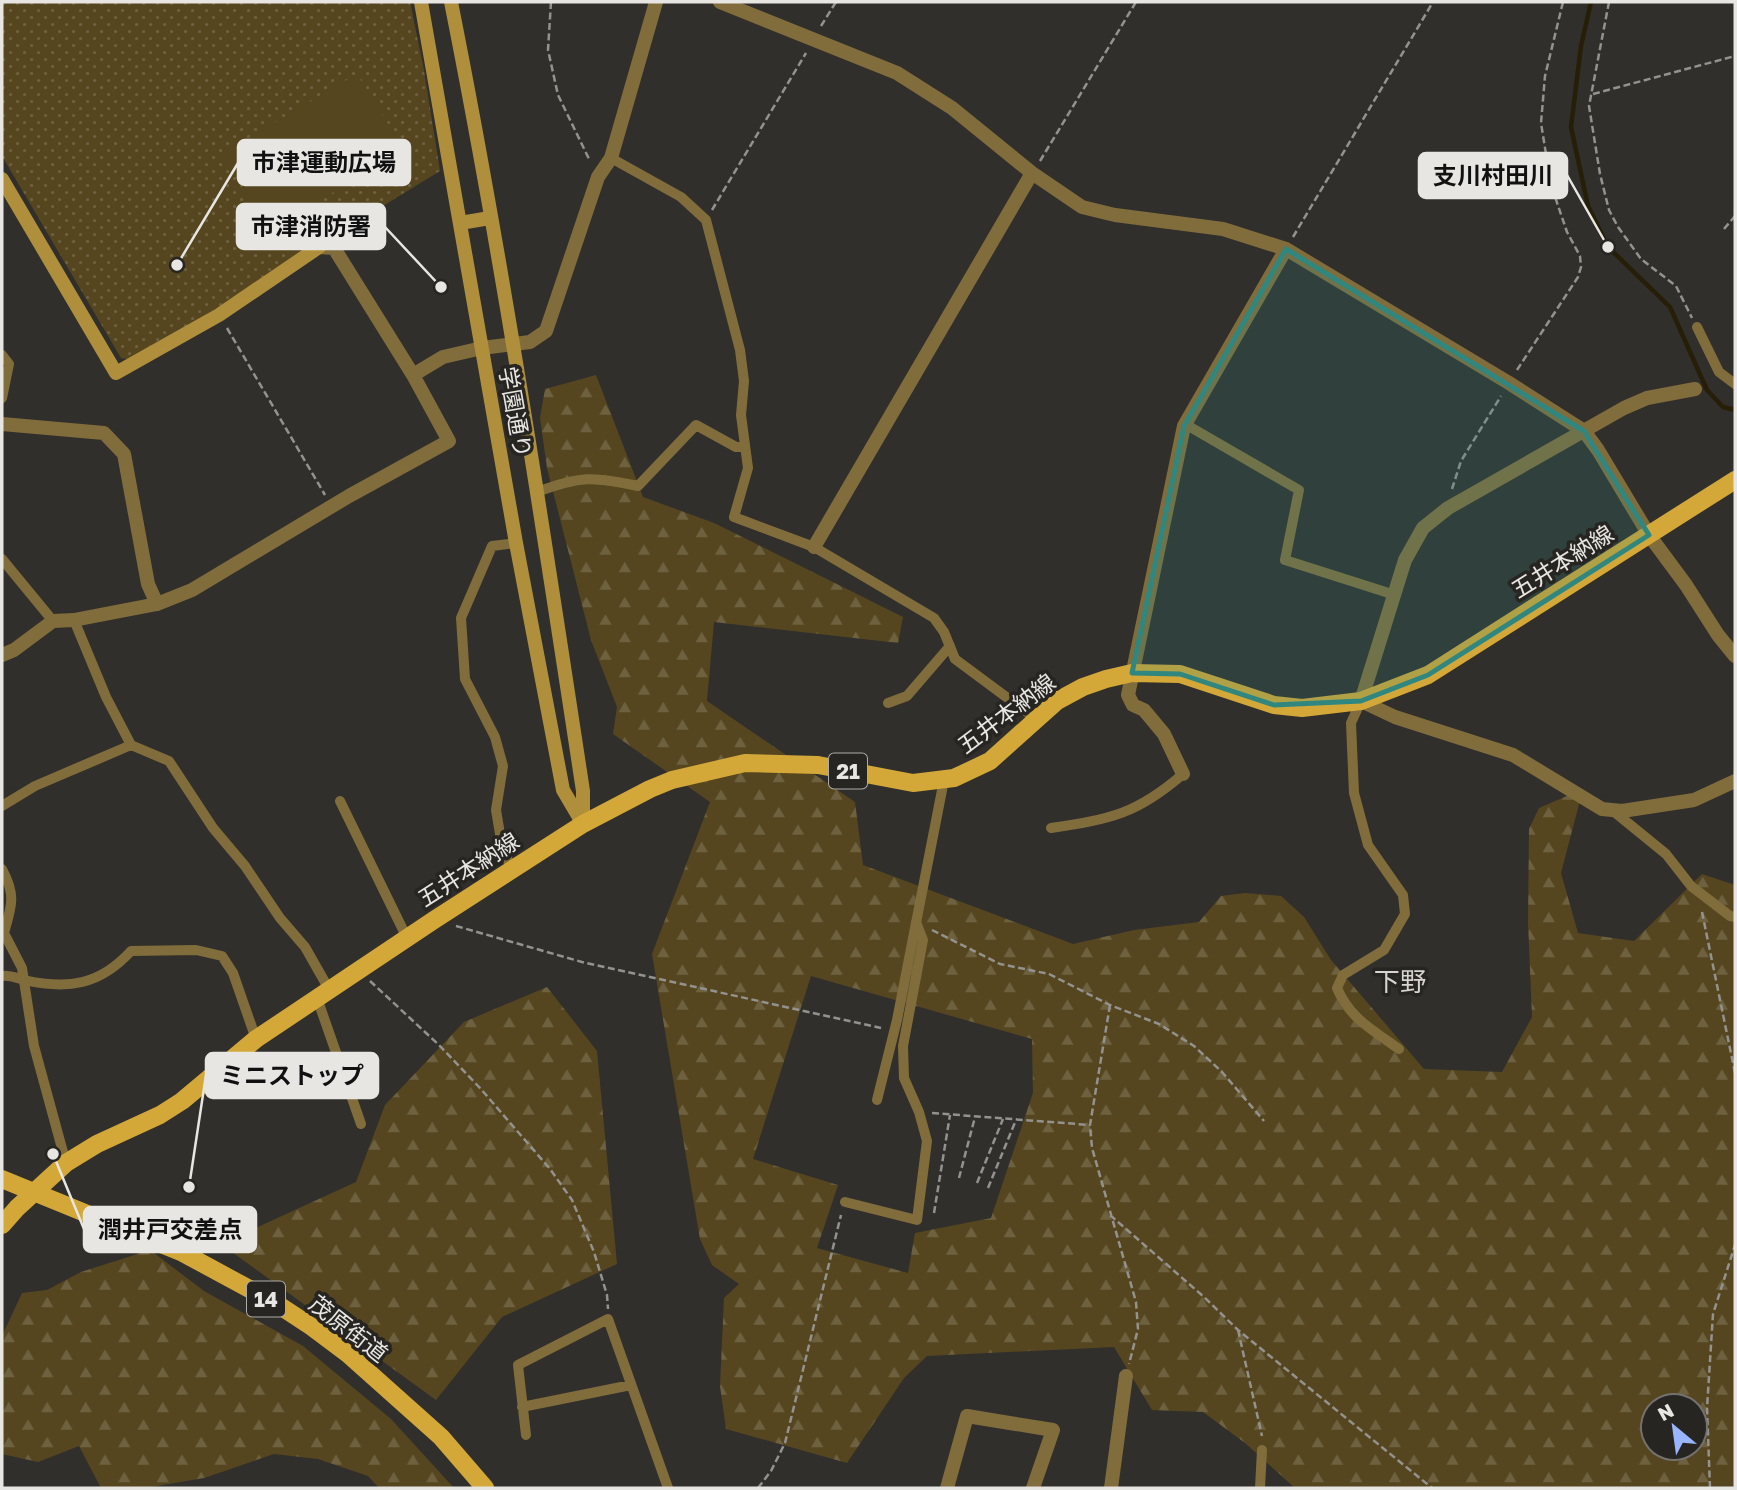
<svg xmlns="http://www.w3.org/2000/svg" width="1737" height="1490" font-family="'Golos Text','Noto Sans JP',sans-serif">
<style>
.grass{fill:url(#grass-dots)}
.forest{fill:url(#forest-firs);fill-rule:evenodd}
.garden{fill:#55461f}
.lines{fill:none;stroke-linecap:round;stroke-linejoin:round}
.stream{stroke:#271e07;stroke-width:4.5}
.path{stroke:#93928e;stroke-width:2.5;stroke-dasharray:7 3.5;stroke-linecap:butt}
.lane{stroke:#816d3c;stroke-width:10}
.street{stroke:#816d3c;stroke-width:14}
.secondary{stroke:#af8f3c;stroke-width:14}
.primary{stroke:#d3a838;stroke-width:18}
.marked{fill:#2f8780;fill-opacity:0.2;stroke:#2f8780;stroke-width:5;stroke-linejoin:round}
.labels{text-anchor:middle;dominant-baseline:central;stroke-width:7;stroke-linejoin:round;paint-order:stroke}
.shield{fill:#272521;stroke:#adaca9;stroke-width:2}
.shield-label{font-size:21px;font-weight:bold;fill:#e7e6e3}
.street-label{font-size:23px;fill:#e7e6e3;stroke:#272521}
.quarter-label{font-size:26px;fill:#d8d5d0;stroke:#272521}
.leader{fill:none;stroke:#e7e6e3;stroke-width:2.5}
.callout-dot{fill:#e7e6e3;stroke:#272521;stroke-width:2.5}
.callout{fill:#e7e6e3;stroke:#e7e6e3;stroke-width:2.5}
.callout-label{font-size:24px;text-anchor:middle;font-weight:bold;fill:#111}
</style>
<defs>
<pattern id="grass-dots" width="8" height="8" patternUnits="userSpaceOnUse" patternTransform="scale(1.75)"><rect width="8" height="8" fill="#55461f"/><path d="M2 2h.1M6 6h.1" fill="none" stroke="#6d613f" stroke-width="1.8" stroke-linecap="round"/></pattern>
<pattern id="forest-firs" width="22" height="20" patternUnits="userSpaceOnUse" patternTransform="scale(1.75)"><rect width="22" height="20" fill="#55461f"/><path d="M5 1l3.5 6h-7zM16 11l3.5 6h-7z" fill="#6d613f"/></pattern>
</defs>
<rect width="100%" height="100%" fill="#312f2b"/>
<!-- grass -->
<path class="grass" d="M2 2H410L424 70 440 171 132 360 121 358 2 156Z"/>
<!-- forest -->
<path class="forest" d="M596 375 643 497 714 523 903 617 898 643 714 622 707 701 855 802 863 865 1073 944 1134 930 1199 922 1221 896 1245 893 1281 896 1304 917 1331 960 1424 1069 1502 1072 1532 1017 1528 922 1529 829 1539 808 1583 789 1561 873 1578 933 1634 941 1702 874 1735 885V1488H1295L1245 1443 1203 1412 1152 1410 1114 1347 927 1356 904 1378 847 1463 726 1429 720 1386 724 1298 739 1284 712 1265 700 1239 652 954 710 802 613 734 617 707 591 640 547 468 540 418 545 389ZM811 976 1032 1039 1033 1093 991 1218 915 1233 908 1273 817 1248 838 1185 753 1159ZM1653 1406H1695V1448H1653Z
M547 987 597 1051 617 1264 502 1317 436 1400 221 1244 356 1182 385 1105 464 1022Z
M150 1250 204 1291 303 1346 391 1419 454 1488H379L368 1476 318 1459 274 1454 204 1478 145 1488H101L79 1446 38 1462 2 1454V1336L22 1293 47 1290 81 1272Z"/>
<!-- garden -->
<path class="garden" d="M357 74 404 150 269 231 223 153Z"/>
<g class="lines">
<!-- stream -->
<path class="stream" d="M1591 2 1581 46 1571 127 1588 206 1608 247 1670 307 1707 390 1723 407 1735 410"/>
<!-- path -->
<path class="path" d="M551 2 548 50 558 95 590 161
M1609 2 1589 106 1600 174 1609 210 1618 227 1641 259 1676 286 1692 318
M821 26 836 2
M1593 94 1735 56
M1040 161 1136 2
M712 210 806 53
M1724 229 1735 216
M1293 237 1433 2
M227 328 325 495
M1517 370 1578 277 1581 267 1580 256 1567 232 1551 185 1541 123 1545 76 1563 2
M1452 489 1461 461 1501 396
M1702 912 1735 1073
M456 926 582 962 881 1028
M932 930 1000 964 1049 974 1110 1005 1159 1024 1194 1046 1222 1072 1264 1121
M370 981 439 1045 480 1088 550 1169 572 1200 594 1252 607 1295 608 1309
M1110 1005 1090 1125 1092 1148 1136 1302 1138 1329 1129 1364
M932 1113 1090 1125
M959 1178 975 1117
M977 1183 1003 1119
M988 1188 1016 1120
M934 1213 950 1115
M1110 1215 1204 1297 1238 1330 1432 1488
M1238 1330 1262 1436
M758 1488 771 1471 785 1443 841 1215
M1710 1488 1707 1408 1713 1314 1735 1245"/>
<!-- lane -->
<path class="lane" d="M611 158 681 197 706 220 740 350 744 381 741 415 748 468 734 517 814 547 934 618 944 632 955 659 1036 719
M1697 327 1719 372 1735 384
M2 355 9 364 2 398
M1185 424 1299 490 1285 560 1395 595
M537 492C580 476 593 476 638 486L696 425 736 447H745
M2 559 53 621
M74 620 106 697 131 745 169 761 213 828 245 866 280 918 305 947 330 991
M1361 701 1351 723 1354 793 1368 845 1403 895 1405 914 1384 950 1343 975 1337 988C1350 1019 1373 1030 1399 1049
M888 703 907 696 950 646
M340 801 407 938
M2 806 35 786 131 745
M1612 810 1666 854 1691 886 1730 916 1735 917
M1051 828C1111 819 1137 814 1183 774
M511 868 502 846 496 810 503 766 495 737 465 679 461 618 492 546 516 543
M2 869C16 895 12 905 4 933L22 968 34 1046 66 1163
M2 976C10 975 16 978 24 980 68 990 100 985 131 951L196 950 222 956 233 973 256 1039
M317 998 361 1124
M877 1100 897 1020 944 780
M845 1202 917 1220 927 1141 919 1112 904 1078 903 1046 923 940 916 922
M522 1407 631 1385
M526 1435 518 1365 608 1319 668 1488
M1260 1488 1262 1450"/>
<!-- street -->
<path class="street" d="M720 2 897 73 952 108 1032 173 1082 207 1115 215 1223 229 1286 249 1509 383 1584 431 1598 450 1649 535 1686 585 1718 635 1735 656
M413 375 443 357 482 348 530 342 546 331 598 177 611 158 656 2
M1695 389 1647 398 1624 408 1448 508 1423 528 1405 560 1361 701 1395 717 1513 755 1602 809 1622 811 1694 800 1735 781
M2 424 104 433 124 454 148 584 157 604
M814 547 1032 173
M2 655 14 650 53 621 74 620 157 604 192 590 349 496 449 441 413 375 334 248 319 247
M1183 774 1164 734 1144 710 1133 705 1128 695 1184 426 1286 249
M947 1488 967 1416 1053 1430 1033 1488
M1111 1488 1126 1376"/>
<!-- secondary -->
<path class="secondary" d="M421 2 516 543 563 790 583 824
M451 2C503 263 543 528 583 791V823
M2 179 116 373 219 315 319 247
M460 223 490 218"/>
<!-- primary -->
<path class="primary" d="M2 1179 183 1253 277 1304 312 1327 348 1354 441 1437 485 1488
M2 1225 17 1208 66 1163 97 1144 160 1115 182 1101 256 1039 434 920 583 824 650 789 672 780 745 763 818 765 913 783 954 778 990 761 1057 701 1083 687 1106 679 1132 673 1180 674 1274 705 1302 708 1361 701 1428 675 1735 480"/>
</g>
<!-- marked area -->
<path class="marked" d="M1286 249 1584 431 1649 535 1428 675 1361 701 1274 705 1180 674 1132 673 1184 426Z"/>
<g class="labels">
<!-- shield labels -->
<g class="shield">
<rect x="829" y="753.5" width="38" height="35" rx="5"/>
<rect x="247" y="1281.5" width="38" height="35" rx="5"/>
</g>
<g class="shield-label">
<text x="848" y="771">21</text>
<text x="266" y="1299">14</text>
</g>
<!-- street labels -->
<g class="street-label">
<text transform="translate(516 412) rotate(80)">学園通り</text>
<text transform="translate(1562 561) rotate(-32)">五井本納線</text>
<text transform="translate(1006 713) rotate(-37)">五井本納線</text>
<text transform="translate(468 869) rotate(-33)">五井本納線</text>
<text transform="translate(349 1328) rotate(38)">茂原街道</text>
</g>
<!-- quarter labels -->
<g class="quarter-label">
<text x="1400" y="981">下野</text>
</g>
</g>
<!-- callouts -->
<path class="leader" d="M177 265L238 163M1608 247L1567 175M441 287L385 227M189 1187L206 1075M53 1154L84 1229"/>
<g class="callout-dot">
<circle cx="177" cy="265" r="7"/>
<circle cx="1608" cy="247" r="7"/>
<circle cx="441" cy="287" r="7"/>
<circle cx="189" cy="1187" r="7"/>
<circle cx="53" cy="1154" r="7"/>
</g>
<g class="callout">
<rect x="238" y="140" width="172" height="45" rx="7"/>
<rect x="1419" y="153" width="148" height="45" rx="7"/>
<rect x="237" y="204" width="148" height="45" rx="7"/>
<rect x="206" y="1053" width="172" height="45" rx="7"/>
<rect x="84" y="1207" width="172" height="45" rx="7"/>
</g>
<g class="callout-label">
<text x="324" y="171">市津運動広場</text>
<text x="1493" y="184">支川村田川</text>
<text x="311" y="235">市津消防署</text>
<text x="292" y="1084">ミニストップ</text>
<text x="170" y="1238">潤井戸交差点</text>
</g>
<!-- border -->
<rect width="1737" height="1490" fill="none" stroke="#e7e6e3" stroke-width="7"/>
<!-- north arrow -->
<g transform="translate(1674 1427) rotate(331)"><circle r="33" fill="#272521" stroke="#74726f" stroke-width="2"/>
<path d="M0-5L12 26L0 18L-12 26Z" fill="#99b5fd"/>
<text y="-10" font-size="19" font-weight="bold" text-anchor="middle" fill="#e7e6e3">N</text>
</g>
</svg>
